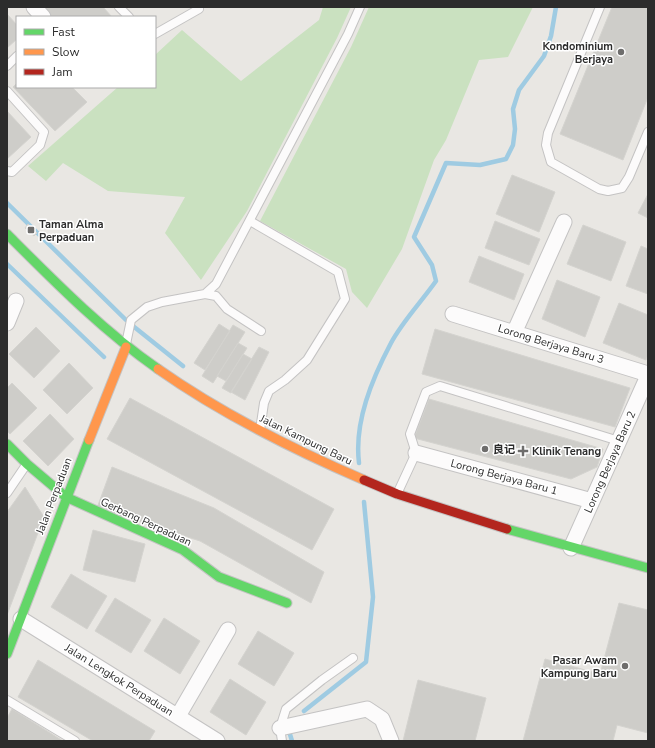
<svg xmlns="http://www.w3.org/2000/svg" width="655" height="748" font-family="'Nunito Sans','Noto Sans SC',sans-serif">
<style>
.green{fill:#cae1c0}
.lines{fill:none;stroke-linecap:round;stroke-linejoin:round}
.stream{stroke:#9fcbe2;stroke-width:4.5}
.building{fill:#cecdc9;stroke:#d4d3cf}
.lane-casing{stroke:#c4c3c3;stroke-width:10}
.street-casing{stroke:#c4c3c3;stroke-width:17}
.fast-casing{stroke:#c4c3c3;stroke-width:11}
.slow-casing{stroke:#c4c3c3;stroke-width:11}
.jam-casing{stroke:#c4c3c3;stroke-width:11}
.lane{stroke:#fcfbfb;stroke-width:8}
.street{stroke:#fcfbfb;stroke-width:15}
.fast{stroke:#63d668;stroke-width:9}
.slow{stroke:#ff974d;stroke-width:9}
.jam{stroke:#b3261e;stroke-width:9}
.poi-dot{fill:#6e6d6c;stroke:#fff;stroke-width:1.5}
.labels{text-anchor:middle;dominant-baseline:central;stroke-width:3;stroke-linejoin:round;paint-order:stroke}
.poi-label{font-size:11px;font-weight:bold;fill:#2c2c2c;stroke:#fff;text-anchor:start}
.street-label{font-size:11px;fill:#2c2c2c;stroke:#fff}
</style>
<rect width="100%" height="100%" fill="#e9e7e3"/>
<!-- green -->
<path class="green" d="M323 7H351L337 38 247 211 201 280 165 233 185 197 108 191 63 163 46 181 28 166 118 87H155V55L182 30 241 81 319 20Z
M369 7H533L508 57 479 60 446 140 434 160 402 249 367 308 352 292 346 269 260 221 351 47Z"/>
<g class="lines">
<!-- stream -->
<path class="stream" d="M7 203 126 320
M7 264 104 357
M133 326 183 366
M359 463C354 422 372 379 391 343 402 322 422 301 436 281L432 265 414 237 446 163 480 165 506 159 513 145 515 129 513 109 519 90 544 56 551 36 556 7
M304 711 366 662 373 597 364 502
M289 731 292 741"/>
</g>
<!-- building -->
<path class="building" d="M41 7H103L112 17H50Z
M612 7H648V97L623 160 560 134Z
M7 14 17 25V39L7 48Z
M17 83V87H72L87 102 55 131 13 87Z
M7 111 31 137 7 159Z
M512 175 555 192 539 232 496 214Z
M648 194V218L638 213Z
M495 221 540 239 529 265 485 248Z
M28 224 37 233 34 236 25 228Z
M583 225 626 242 611 281 567 264Z
M641 246 648 249V294L626 286Z
M479 256 524 274 514 300 469 282Z
M557 280 600 297 585 337 542 319Z
M619 303 648 315V355L646 360 603 343Z
M219 324 230 331 205 370 194 363Z
M233 325 245 332 213 383 202 376Z
M36 327 60 351 34 378 9 354Z
M435 329 630 388 615 427 422 374Z
M238 343 247 348 226 381 217 376Z
M259 347 269 352 245 400 231 392Z
M243 354 252 359 231 393 222 388Z
M69 363 93 388 67 414 43 390Z
M12 383 37 408 10 434 7 431V388Z
M130 398 334 509 312 550 107 439Z
M429 399 603 449 597 467 571 479 414 438Z
M50 414 74 439 48 466 23 441Z
M112 467 214 508 324 572 311 603 200 541 97 508Z
M25 487 44 517 7 615V512Z
M93 530 145 544 135 582 83 570Z
M71 574 107 596 87 629 51 607Z
M115 598 151 620 131 653 95 631Z
M619 603 648 610V733L617 725 613 741H523L545 659 600 674Z
M164 618 200 641 180 674 144 651Z
M258 631 294 653 274 686 238 664Z
M38 660 155 731 149 741H93L18 697Z
M230 679 266 702 246 735 210 712Z
M418 680 486 698 475 741H403Z
M12 709 63 741H7V718Z"/>
<g class="lines">
<!-- lane casing -->
<g class="lane-casing">
<path id="lane" d="M119 7 129 17
M600 7 548 133 546 145 551 162 599 189 608 191 622 188 629 177 648 132
M155 34 199 9
M7 66 17 56
M7 91 44 132 40 145 12 172 7 171
M250 221 338 272 345 299 307 360 285 380 269 391 264 403 260 430
M205 294 216 296 227 309 261 331
M126 344 131 320 147 307 162 302 205 294 216 284 348 34 360 7
M7 493 26 465
M397 494 416 453 410 434 426 392 440 386 619 441
M7 700 75 741
M282 741 280 728 286 709 322 680 353 658"/>
</g>
<!-- street casing -->
<g class="street-casing">
<path id="street" d="M34 7 43 17
M453 314 648 374
M7 323 16 301
M514 333 564 222
M416 453 592 501
M571 548 648 376
M21 619 217 741
M178 716 228 630
M280 728 367 709 382 719 391 741"/>
</g>
<!-- fast casing -->
<g class="fast-casing">
<path id="fast" d="M7 234C55 282 102 330 158 369
M7 444 27 464 66 497 183 550 219 577 287 603
M507 529 648 568
M7 654 89 440"/>
</g>
<!-- slow casing -->
<g class="slow-casing">
<path id="slow" d="M158 369C222 414 292 449 364 480
M89 440 126 347"/>
</g>
<!-- jam casing -->
<g class="jam-casing">
<path id="jam" d="M364 480 397 494 507 529"/>
</g>
<!-- lane -->
<use href="#lane" class="lane"/>
<!-- street -->
<use href="#street" class="street"/>
<!-- fast -->
<use href="#fast" class="fast"/>
<!-- slow -->
<use href="#slow" class="slow"/>
<!-- jam -->
<use href="#jam" class="jam"/>
</g>
<!-- markers -->
<g class="poi-dot">
<circle cx="621" cy="52" r="4"/>
<rect x="27" y="226" width="8" height="8" rx="2"/>
<circle cx="485" cy="449" r="4"/>
<path d="M521 445h4v4h4v4h-4v4h-4v-4h-4v-4h4z"/>
<circle cx="625" cy="666" r="4"/>
</g>
<g class="labels">
<!-- poi labels -->
<g class="poi-label">
<text x="613" y="46" text-anchor="end">Kondominium<tspan x="613" dy="13">Berjaya</tspan></text>
<text x="39" y="224">Taman Alma<tspan x="39" dy="13">Perpaduan</tspan></text>
<text x="493" y="449">良记</text>
<text x="532" y="451">Klinik Tenang</text>
<text x="617" y="660" text-anchor="end">Pasar Awam<tspan x="617" dy="13">Kampung Baru</tspan></text>
</g>
<!-- street labels -->
<g class="street-label">
<text transform="translate(551 344) rotate(17)">Lorong Berjaya Baru 3</text>
<text transform="translate(306 440) rotate(26)">Jalan Kampung Baru</text>
<text transform="translate(610 462) rotate(-66)">Lorong Berjaya Baru 2</text>
<text transform="translate(504 477) rotate(15)">Lorong Berjaya Baru 1</text>
<text transform="translate(54 496) rotate(-69)">Jalan Perpaduan</text>
<text transform="translate(146 522) rotate(25)">Gerbang Perpaduan</text>
<text transform="translate(119 680) rotate(32)">Jalan Lengkok Perpaduan</text>
</g>
</g>
<!-- border -->
<rect width="655" height="748" fill="none" stroke="#2c2c2c" stroke-width="16"/>
<!-- legend -->
<rect x="16" y="16" width="140" height="72" fill="#ffffff" stroke="#ababab"/>
<rect x="24" y="29" width="20" height="6" fill="#63d668" stroke="#ababab"/>
<text x="52" y="36" font-size="12" fill="#2c2c2c">Fast</text>
<rect x="24" y="49" width="20" height="6" fill="#ff974d" stroke="#ababab"/>
<text x="52" y="56" font-size="12" fill="#2c2c2c">Slow</text>
<rect x="24" y="69" width="20" height="6" fill="#b3261e" stroke="#ababab"/>
<text x="52" y="76" font-size="12" fill="#2c2c2c">Jam</text>
</svg>
